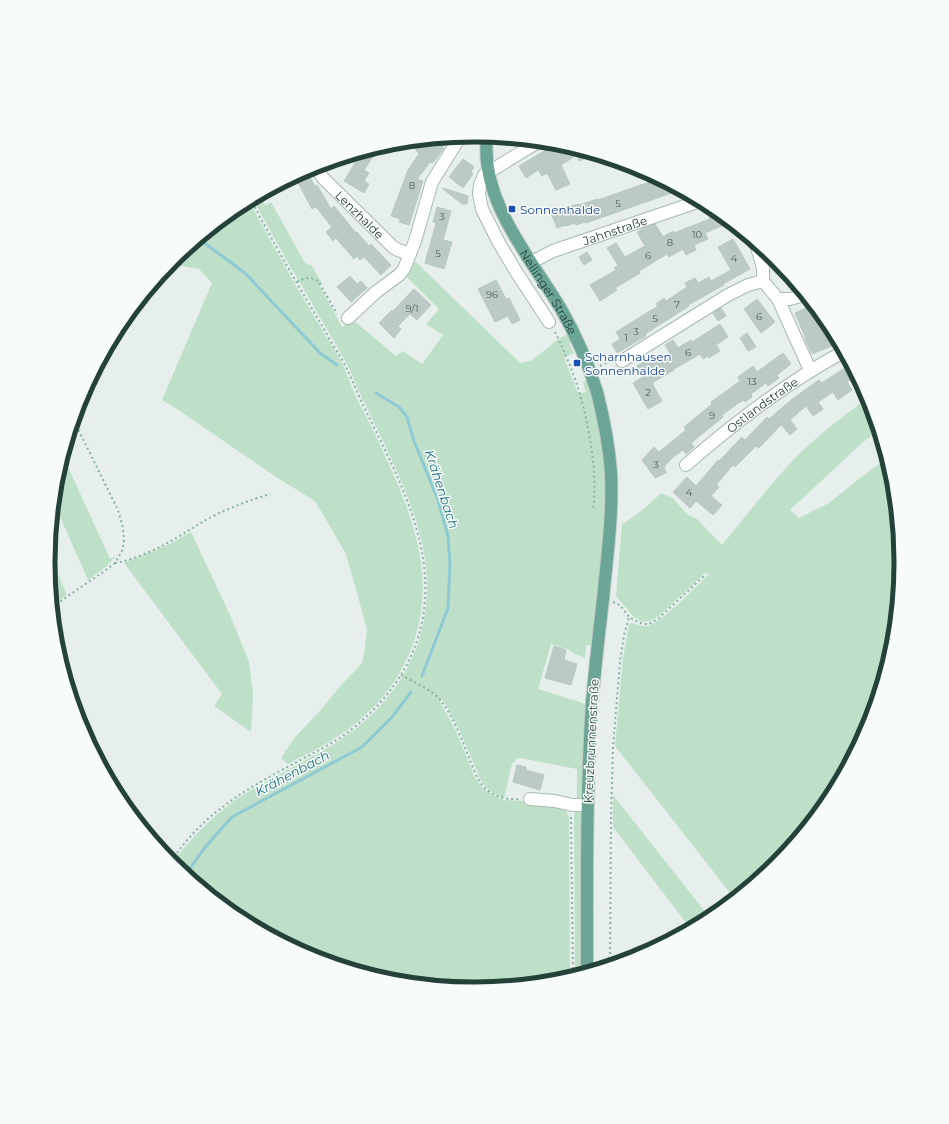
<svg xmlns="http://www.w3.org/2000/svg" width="949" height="1124" font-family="Montserrat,sans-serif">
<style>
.green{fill:#bfe0c8}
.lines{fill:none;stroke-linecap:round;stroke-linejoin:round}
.stream{stroke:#8ec9d4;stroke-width:3}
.building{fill:#bbcac4;stroke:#b8c9c2}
.minor-casing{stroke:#a8b8b2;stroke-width:14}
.major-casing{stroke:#c2cac8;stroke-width:14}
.path{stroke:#86b3a5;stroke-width:2;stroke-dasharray:2 3;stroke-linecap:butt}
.minor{stroke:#fff;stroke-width:12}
.major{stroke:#6aa596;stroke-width:12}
.transit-dot{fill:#1a4fb4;stroke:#f7fbf9;stroke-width:1.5}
.labels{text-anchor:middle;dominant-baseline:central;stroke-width:3;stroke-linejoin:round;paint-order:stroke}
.number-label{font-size:10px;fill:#4a645c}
.transit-label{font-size:12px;fill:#164399;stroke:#f7fbf9;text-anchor:start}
.street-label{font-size:12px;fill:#24423a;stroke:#f7fbf9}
.water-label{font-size:13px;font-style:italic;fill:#1c6f80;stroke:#f7fbf9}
.rim{fill:none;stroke:#24423a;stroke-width:5}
</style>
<rect width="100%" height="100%" fill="#e6efeb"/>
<!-- green -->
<path class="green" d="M260 195 265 205 271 202 305 263 312 266 322 283 320 287 342 327 352 319 396 356 403 351 422 364 443 335 426 324 439 309 404 274 415 261 520 363 531 361 556 341 567 334 572 342 569 344 574 353 564 357 578 394 586 392 583 382 588 380 599 426 604 461 606 499 600 573 592 645H586L585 658 573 653 567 649 551 644 538 689 580 702 586 705 582 794 580 799 577 800V769L520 758 517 759 512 764 504 798C495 795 487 789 481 781L460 731 447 707 442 699 440 702 457 733 475 778 483 788 493 795 504 800 540 802 564 809 567 813 569 817 570 976 557 980 474 988 391 980 311 956 237 916 172 863C193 836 215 813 243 795 284 769 331 752 367 719 418 673 437 610 422 543 411 495 387 450 366 406 358 391 353 375 345 361 334 340 321 320 310 300 290 267 271 233 253 199Z
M249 201C271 242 294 283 318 323 326 337 335 349 342 363 346 371 349 380 352 388 357 400 364 412 370 424 388 462 407 500 417 541 435 614 410 682 351 727 332 742 309 753 288 764L281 758 295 737 319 712 341 685 356 670 362 663 365 648 367 629 346 554 315 501 276 477 177 409 162 400 212 283 199 269 170 264 173 260 238 207Z
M868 398 878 431 862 443 790 510 799 518 829 503 864 475 887 458 893 479 901 562 893 645 868 725 829 799 776 864 734 898 615 746 623 658 629 624 632 623C636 624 642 627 647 626 660 624 698 585 709 574L706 572 660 615 650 621 644 622 640 621 632 615 616 596 622 524C637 515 649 505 661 493L673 498 687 514 697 519 722 545C746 516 769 486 795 458 817 436 843 416 868 398Z
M63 456 110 559 116 556 107 566 88 580 54 503 56 479Z
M191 532 230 615 249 662 253 694 251 732 214 706 222 694 124 563 170 544Z
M49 553 67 595 52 605 48 562Z
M613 795 710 918 690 928 613 827Z
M577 810 580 811 581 814V973L575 975 574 816 576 811Z"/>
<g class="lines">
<!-- stream -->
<path class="stream" d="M199 239 245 273 320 353 337 365
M376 393 399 407 407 417 414 441 438 500 448 536 450 564 448 608 422 676
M186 874 206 846 232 817 362 747 392 717 411 692"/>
</g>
<!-- building -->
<path class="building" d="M449 138 442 147 444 148 433 163 429 162 428 165 417 179 423 181 409 225 399 222 400 219 391 216 408 170 419 154 414 147 419 141Z
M556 144 594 155 579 161 577 155 561 165 570 184 556 190 547 173 542 176 538 170 526 178 519 166Z
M379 148 364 170 369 173 364 181 369 184 364 193 344 181 361 153Z
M463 159 474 167 471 172 473 174 463 188 449 177Z
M306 171 315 186 317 185 331 209 334 206 356 233 357 232 369 246 371 244 391 265 381 275 364 257 360 260 357 256 354 259 336 238 333 241 326 232 332 227 316 207 312 209 295 177Z
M658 179 680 190 586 223 585 222 576 225 575 223 566 226V225L557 228 550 211 560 207V209L579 204V205L598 199V200Z
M443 188 468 196 467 204H462L443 189Z
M437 207 451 211 443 240 452 242 444 269 425 263 436 223 433 222Z
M719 213 725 219 726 224 705 233 708 239 694 245 696 250 686 255 683 249 669 257 667 254 639 271 640 273 615 288 617 290 600 301 590 285 616 270 614 268 618 265 607 248 616 243 625 257 645 246 637 232 644 228 655 224 663 237 673 231 674 233 710 219 709 217Z
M733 239 750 269 723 284 724 285 688 305 689 306 645 334 646 336 617 353 612 344 620 339 616 332 658 306 656 304 664 298 666 301 687 287 685 283 695 278 698 283 709 277 711 281 731 270 718 247Z
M587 252 592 260 584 265 579 257Z
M350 276 357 284 361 281 367 288 351 302 337 287Z
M496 280 506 299 509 298 520 320 512 324 508 316 495 322 478 289Z
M414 289 431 305 417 320 410 314 398 326 401 329 394 338 379 323 392 310 393 311Z
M757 299 775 322 761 333 744 309Z
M812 305 824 331 831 328 839 343 812 354 805 339H806L795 313Z
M721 308 726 316 718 321 713 313Z
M720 324 728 337 716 345 720 351 709 358 708 356 703 359 700 354 674 369V370L652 383 662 401 648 409 633 383 643 377 637 366 649 359 652 364 670 353 665 345 673 340 678 348 691 340 692 342Z
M747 333 756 347 748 351 740 338Z
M783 353 791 364 777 375 779 378 768 386 766 383 751 394 752 397 745 402 743 400 722 415 723 417 691 443 694 447 686 454 683 450 671 459 664 467 666 473 655 478 642 460 654 447 659 452 686 430 684 427 712 404 711 402 740 381 738 377 753 366 757 372Z
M849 365 856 376 847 382 852 390 838 400 833 392 818 402 823 409 813 416 806 406 790 420 797 429 790 435 781 425 759 448 756 446 735 467 733 465 716 485 719 487 711 496 722 505 713 515 696 501 690 508 673 492 687 477 696 486 718 460 719 461 742 437 745 440 767 417 769 419 791 400 819 380 822 383Z
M554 646 566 650 564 660 577 664 571 685 545 678Z
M517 765 526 767V770L544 775 540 790 513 782Z"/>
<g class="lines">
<!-- minor casing -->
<g class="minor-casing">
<g id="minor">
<path d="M538 142 484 175 480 185 479 194 482 209 499 243 515 270 549 322"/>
<path id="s1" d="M316 167 323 178 393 247 398 250 410 254"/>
<path d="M756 244 763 268V281L778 299 810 370"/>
<path id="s2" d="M532 262 553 251 700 201"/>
<path d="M778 299H790L805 295"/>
<path d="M348 318 376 292 399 275 404 269 415 241 432 182 460 137"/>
<path d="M622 361 728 295 748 285 763 281"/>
<path id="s3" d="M686 465C735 422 786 383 843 352"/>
<path d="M530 799 555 801 572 805H587"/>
</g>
</g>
<!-- major casing -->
<g class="major-casing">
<g id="major">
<path id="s4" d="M487 137C480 201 530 257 561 309 576 335 588 363 597 392 604 419 609 446 611 473 613 515 607 557 603 599 599 633 595 668 592 702 586 792 587 882 587 971"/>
</g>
</g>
<!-- path -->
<path class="path" d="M297 282C304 278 310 276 318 281L337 314
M555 332C572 366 584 401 590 439 594 463 596 486 593 510
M600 366 611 361
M115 563C134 560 162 547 178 537 187 532 195 526 204 521 223 510 250 500 270 494
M613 602 620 605 629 617 636 621 643 624H649L659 618 706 574
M52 607 106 570 115 563 122 551 124 542 123 528 118 510 74 421
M401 675C414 682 434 691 442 702 454 719 462 739 469 758 473 767 476 778 483 786 492 796 505 800 519 799
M571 817 573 976
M171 861C186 840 203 821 224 806 259 779 302 761 340 738 413 686 442 615 416 527 404 486 384 448 365 409 358 395 352 379 345 365 340 355 333 346 328 336 322 326 317 317 311 307 290 272 270 236 251 200
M610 964 611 817 613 747 620 662 624 635 629 617"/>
<!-- minor -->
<use href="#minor" class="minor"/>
<!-- major -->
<use href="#major" class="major"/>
</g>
<!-- markers -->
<g class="transit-dot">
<rect x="508" y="205" width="8" height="8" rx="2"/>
<rect x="573" y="359" width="8" height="8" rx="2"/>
</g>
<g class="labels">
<!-- number labels -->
<g class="number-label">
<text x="412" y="185">8</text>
<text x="618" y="203">5</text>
<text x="442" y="216">3</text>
<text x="697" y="234">10</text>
<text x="670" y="242">8</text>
<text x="438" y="253">5</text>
<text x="648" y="255">6</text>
<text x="734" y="258">4</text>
<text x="492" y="294">96</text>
<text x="677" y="304">7</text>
<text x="412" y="308">9/1</text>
<text x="759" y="316">6</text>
<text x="655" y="318">5</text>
<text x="636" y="331">3</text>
<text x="626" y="337">1</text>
<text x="688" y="352">6</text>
<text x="752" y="381">13</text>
<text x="648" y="392">2</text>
<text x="712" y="415">9</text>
<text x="656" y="464">3</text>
<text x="689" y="492">4</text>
</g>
<!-- transit labels -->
<g class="transit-label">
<text x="520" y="209">Sonnenhalde</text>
<text x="585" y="356">Scharnhausen<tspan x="585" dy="14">Sonnenhalde</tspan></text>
</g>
<!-- street labels -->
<g class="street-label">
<text stroke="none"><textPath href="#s1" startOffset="65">Lenzhalde</textPath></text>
<text stroke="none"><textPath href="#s2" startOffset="89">Jahnstraße</textPath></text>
<text stroke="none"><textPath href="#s4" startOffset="170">Nellinger Straße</textPath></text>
<text stroke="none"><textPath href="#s3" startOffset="97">Ostlandstraße</textPath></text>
<text transform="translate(591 741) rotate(-87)">Kreuzbrunnenstraße</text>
</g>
<!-- water labels -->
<g class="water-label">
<text transform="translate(442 489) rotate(72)">Krähenbach</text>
<text transform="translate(292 773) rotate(-28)">Krähenbach</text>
</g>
</g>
<!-- crop -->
<path d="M0 0H949V1124H0ZM474 142H475A419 419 0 0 1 894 561V563A419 419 0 0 1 475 982H474A419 419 0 0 1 55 563V561A419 419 0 0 1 474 142Z" fill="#f7fbf9" fill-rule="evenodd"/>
<path class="rim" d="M474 142H475A419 419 0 0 1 894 561V563A419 419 0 0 1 475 982H474A419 419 0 0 1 55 563V561A419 419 0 0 1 474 142Z"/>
</svg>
